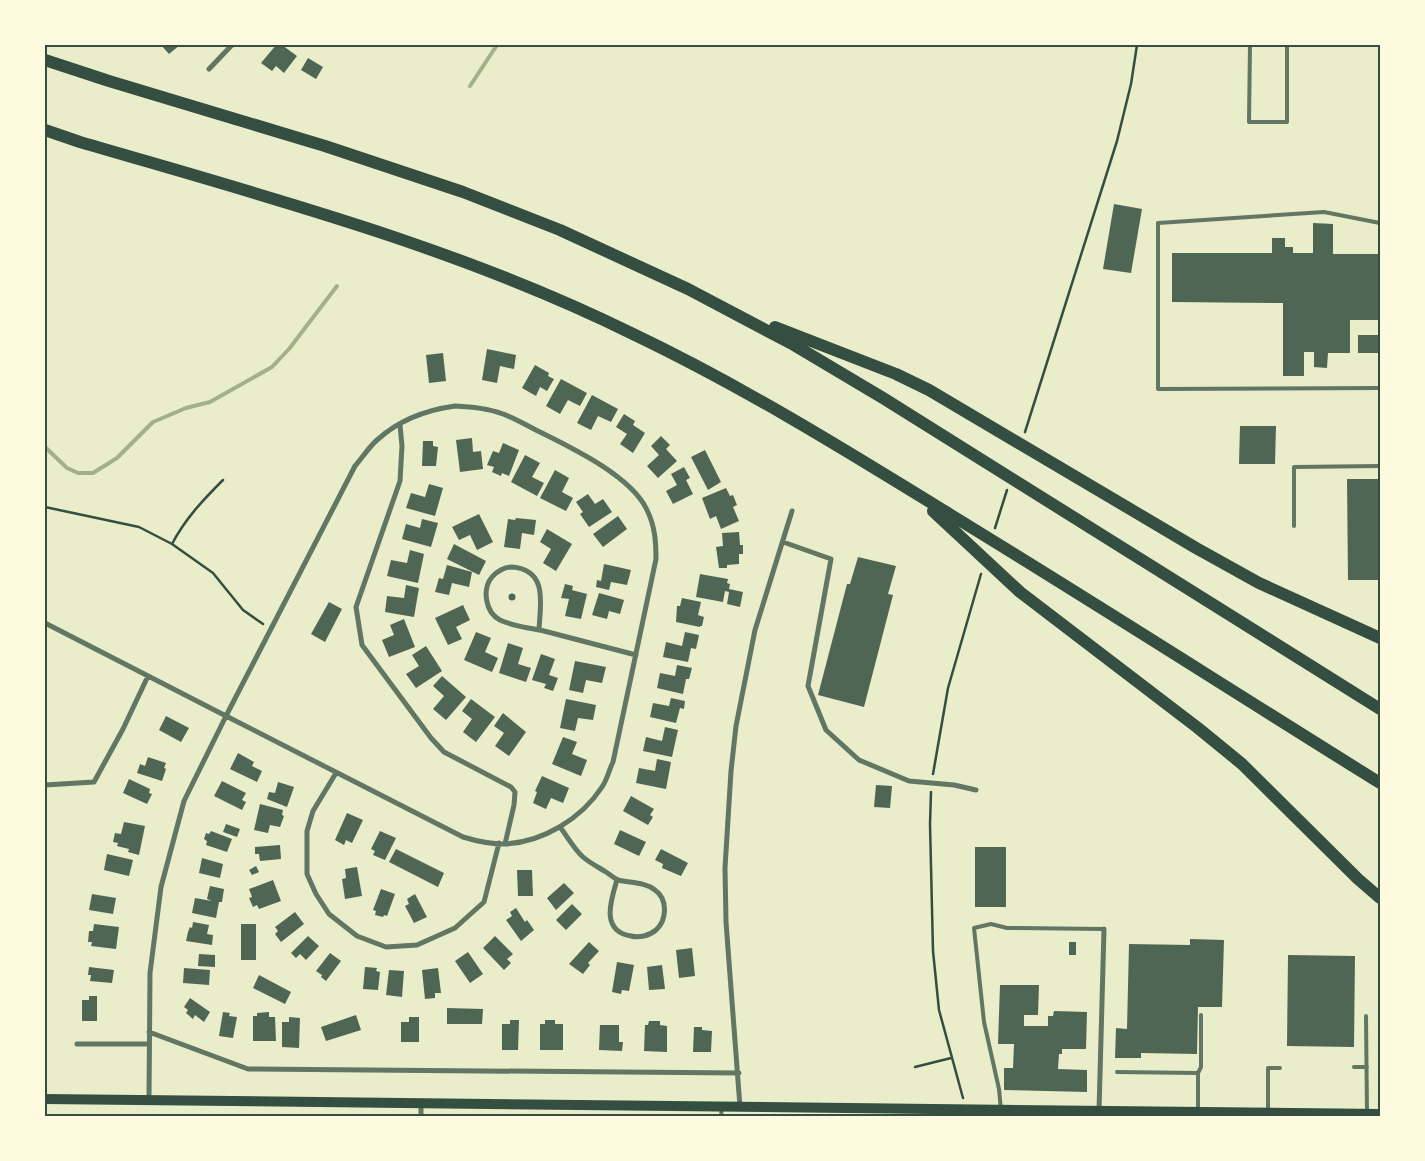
<svg xmlns="http://www.w3.org/2000/svg" width="1425" height="1161" font-family="Figtree,sans-serif">
<style>
.lines{fill:none;stroke-linecap:round;stroke-linejoin:round}
.stream{stroke:#a3b18a;stroke-width:4}
.building{fill:#4f6655}
.path{stroke:#344e41;stroke-width:2.5}
.service{stroke:#617663;stroke-width:4}
.minor{stroke:#617663;stroke-width:5}
.secondary{stroke:#344e41;stroke-width:10}
.motorway{stroke:#344e41;stroke-width:12}
.neatline{fill:none;stroke:#344e41;stroke-width:2}
</style>
<rect width="100%" height="100%" fill="#e9edc9"/>
<g class="lines">
<!-- stream -->
<path class="stream" d="M470 86 497 45
M45 447 67 468 78 473H93L117 458 153 422 186 408 210 402 272 367 289 349 337 286"/>
</g>
<!-- building -->
<path class="building" d="M161 45H180L169 54Z
M276 45H282L297 56 284 73 276 66 272 71 261 63Z
M308 58 323 67 316 79 301 70Z
M1114 204 1142 209 1131 273 1103 269Z
M1313 223 1333 224V254H1380V320H1350V353H1328L1327 368 1314 367V352H1304V376H1283V303L1172 302V253H1272V238H1285V247H1293V253H1313Z
M1358 335H1380V353H1358Z
M487 349 516 355 514 369 500 366 497 383 482 380Z
M443 353 446 381 429 383 426 355Z
M535 365 549 373 548 376 554 379 547 391 540 387 536 396 522 388Z
M561 379 587 393 580 406 568 400 560 414 546 406Z
M592 395 618 409 611 422 598 416 591 430 577 423Z
M624 414 635 421 633 425 645 433 633 453 620 444 627 434 616 427Z
M1240 426H1276L1275 464H1239Z
M661 436 670 445 666 449 677 461 658 478 647 466 659 455 651 446Z
M472 438 473 452 481 451 483 469 460 472 456 440Z
M423 441H433V446L438 447 436 466H422Z
M503 443 519 450 509 476 502 473 501 476 492 472 494 467 487 465 493 451 499 453Z
M705 450 721 482 708 490 691 457Z
M525 455 540 463 532 477 544 483 537 496 511 482Z
M684 467 690 478 686 480 693 494 673 504 666 491 677 485 671 474Z
M555 470 569 478 562 492 573 498 566 511 540 498Z
M1347 479H1380V580H1348Z
M429 484 443 488 435 516 406 508 411 493 425 497Z
M726 488 730 496 733 495 737 505 733 507 739 521 721 529 716 516 710 519 702 498Z
M588 494 595 504 603 499 612 512 589 527 580 514 583 512 576 502Z
M479 514 493 542 477 550 470 535 459 540 452 527Z
M618 516 627 529 603 547 593 534Z
M516 518 536 520 534 535 522 533 520 549 504 547 508 519 515 520Z
M422 519 438 523 431 547 402 539 406 524 420 528Z
M547 529 572 544 556 571 543 563 551 549 540 542Z
M739 532 740 545H743V554H739V564L727 565V568H719L716 547 723 546 722 533Z
M454 544 486 561 479 575 447 559Z
M410 550 424 554 418 583 387 576 391 560 407 563Z
M858 557 896 566 888 594 893 595 864 707 818 695 847 584H850Z
M604 564 631 570 627 585 611 582 609 590 596 587 597 580 601 581Z
M447 565 472 572 469 587 452 583 449 595 435 592 439 578 443 579Z
M700 574 728 579 727 583 730 584 729 589 743 592 740 607 727 604 729 592 725 591 723 602 696 597Z
M565 584 573 586 572 590 587 594 581 619 565 616 569 599 561 598Z
M406 585 419 588 414 617 385 612 387 596 404 598Z
M599 593 624 600 620 614 609 611 607 619 592 615Z
M508.5 597a3.5 3.5 0 1 1 7 0a3.5 3.5 0 1 1-7 0Z
M682 598 701 602 698 615 704 617 702 626H700V627L676 622 677 606H680Z
M329 602 342 609 325 642 311 634Z
M463 605 470 620 456 627 462 639 448 645 435 618Z
M404 619 415 647 389 657 382 640 394 635 390 625Z
M476 632 491 638 485 652 498 658 492 672 464 660Z
M685 632 699 635 696 649 691 648 688 662 663 657 666 642 682 646Z
M508 643 523 648 518 664 531 668 526 682 499 673Z
M426 646 442 671 416 688 406 674 419 666 412 655Z
M541 654 555 659 549 675 558 678 553 691 544 688 546 684 532 680Z
M575 661 606 667 602 683 586 680 583 693 569 690Z
M677 665 692 668 689 679H686L683 694 657 688 660 673 675 676Z
M442 676 466 697 446 720 433 709 444 696 433 686Z
M671 698 685 701 684 709 680 708 676 723 650 717 653 703 669 706Z
M471 699 495 717 476 742 463 732 472 719 462 711Z
M566 699 596 705 593 720 578 718 575 731 560 728Z
M503 713 526 732 509 756 495 746 504 733 494 726Z
M166 716 189 728 181 742 159 730Z
M665 727 678 730 672 757 643 751 646 737 662 741Z
M563 737 577 742 572 754 587 760 581 776 552 764Z
M238 753 254 762 252 766 262 771 257 782 230 769Z
M148 757 166 763 164 768 166 769 162 781 137 773 140 764 145 766Z
M657 759 671 762 666 789 636 783 639 768 655 771Z
M542 776 569 788 563 803 551 798 546 809 533 803 537 792 535 791Z
M129 779 150 789 149 793 152 794 147 804 123 793Z
M222 781 246 793 242 800 246 802 242 810 214 796Z
M278 782 294 787 287 807 267 799 269 792 275 793Z
M876 785 892 786 890 808 874 807Z
M631 796 654 809 650 815 653 817 648 825 623 811Z
M260 804 283 810 282 815 284 816 280 827 270 825 268 833 254 830Z
M347 813 363 820 352 843 346 840 344 845 335 840Z
M124 822 145 826 139 855 128 852 129 849 117 846 118 843 113 842 115 833 121 834Z
M226 824 240 829 237 837 223 832Z
M620 830 646 842 639 856 614 844Z
M211 831 232 839 227 852 206 845 207 841 204 839 206 833 209 834Z
M380 831 396 838 385 860 373 855 375 851 371 849Z
M280 845 281 859 260 861 259 854H255V847Z
M975 847H1006V907H975Z
M396 849 444 873 438 887 389 862Z
M661 849 688 863 681 876 662 868 663 864 655 860Z
M107 854 133 860 129 876 104 870Z
M202 858 223 864 220 878 199 873Z
M256 866 259 872 252 875 249 870Z
M357 867 362 896 345 899 342 879 346 878 345 869Z
M517 870H532L533 896H518Z
M273 880 281 901 259 909 257 905 253 907 249 898 252 897 249 889Z
M564 883 574 893 556 910 547 898Z
M210 886 224 889 222 902H219L216 918 192 913 195 898 212 901 207 899Z
M381 889 395 894 387 916 384 915 383 917 375 915 376 911 373 910Z
M92 894 116 898 113 914 89 910Z
M415 894 427 917 414 923 405 906 409 904 407 899Z
M572 904 582 914 566 930 556 920Z
M516 908 525 922 527 920 534 930 521 941 506 920 512 916 510 912Z
M295 912 304 924 281 942 275 934 278 931 275 927Z
M193 922 209 925 207 934 213 935 212 945 186 941 188 932 190 927 192 928Z
M94 924 119 927 116 949 91 946 92 942H88L89 931H93Z
M241 924H256V960H241Z
M308 936 319 946 306 960 300 954 296 958 291 953Z
M495 936 513 954 507 959 511 963 504 970 483 948Z
M1190 939 1224 940 1222 1007H1198L1197 1054 1141 1053V1058H1115L1116 1028 1127 1029 1129 944 1190 945Z
M589 942 599 951 588 963 590 965 583 974 569 964Z
M1069 942H1076V955H1069Z
M692 948 695 976 679 978 676 950Z
M468 952 483 974 470 983 455 961Z
M330 953 341 961 326 981 321 977 322 975 316 971Z
M199 954 215 955V967L198 966Z
M1288 955 1355 956 1354 1047 1287 1046Z
M617 962 634 965 629 991 622 990 621 994 612 992Z
M662 965 665 989 649 990 647 967Z
M89 967 114 970 112 983 90 981 91 975H88Z
M365 967 377 968 376 971 380 972 378 990 363 989Z
M184 968 210 970 209 985 183 983Z
M438 968 441 993H435V998L425 999 422 970Z
M389 970 404 971 402 997 386 995Z
M259 975 291 992 285 1004 253 988Z
M1000 985H1039L1038 1015H1024V1026H1048V1016H1053L1054 1011 1087 1012 1086 1049H1062V1054H1059L1058 1069 1087 1070V1092L1004 1090V1068H1013L1014 1044H998Z
M89 996H97V1021H82V1000H89Z
M190 998 210 1012 204 1022 195 1015 193 1019 186 1013 188 1010 184 1007Z
M447 1008 483 1009 482 1024H447Z
M223 1012 230 1013 229 1016 237 1017 233 1038 219 1036Z
M269 1012V1017H275L276 1041H253V1016H257V1013Z
M356 1015 361 1030 326 1041 321 1027Z
M289 1017 300 1018 299 1048 282 1047V1022H289Z
M409 1017H419V1042H401V1022H409Z
M510 1020H519L518 1050H502V1024H510Z
M545 1020H555V1024H563V1050H540V1024H545Z
M649 1021H660V1025L667 1026V1052L644 1051 645 1025H648Z
M600 1025H619V1042H623L622 1051 599 1050Z
M694 1027H702V1030L712 1031 711 1052H693Z"/>
<g class="lines">
<!-- path -->
<path class="path" d="M1025 432 1117 141 1131 84 1137 45
M45 507 139 527 172 544 213 573 243 610 263 624
M995 528 1007 490
M172 544C185 519 203 500 223 480
M933 774 948 688 981 574
M931 792 930 824 933 951 939 1010 963 1098
M915 1067 951 1058"/>
<!-- service -->
<path class="service" d="M1250 45 1249 122H1287V45
M1380 223 1324 212 1158 223V389L1380 388
M1294 526V467L1380 466
M1366 1016 1367 1114
M1354 1067H1367
M1117 1072 1198 1073V1110
M1198 1073 1201 1067V1015
M1001 1110 999 1089 984 1022 974 928 991 924 1007 928 1104 929
M1268 1111V1068H1280
M721 1116 722 1107"/>
<!-- minor -->
<path class="minor" d="M209 69 232 45
M455 406C471 407 487 408 503 414 514 418 524 424 534 429 568 446 631 475 647 510 655 526 656 542 656 559L613 762C609 770 607 780 602 787 581 819 543 842 505 844 490 844 476 841 463 837L226 716 355 466C362 458 369 447 377 440 399 420 426 410 455 406Z
M400 425 402 446 400 481 356 607 362 645 431 738 444 752 511 787 515 792 514 805 505 844
M783 542 831 559 808 686 826 730 859 760 909 781 954 785 976 790
M45 623 226 716 184 801 161 887 150 973 149 1100
M539 630C540 605 549 570 512 567 505 567 497 571 492 577 482 589 485 612 500 620 512 626 530 628 544 631 574 639 605 647 636 655
M336 773 313 811 307 831V874L316 894 329 914 357 936 386 947 417 945 455 928 484 902 499 843
M45 785 94 782 123 729 148 676
M560 827C567 836 574 849 583 857 590 863 598 867 606 872 609 874 614 878 618 880 630 883 645 882 655 890 668 899 667 920 656 930 649 936 639 938 631 936 600 931 611 900 617 880
M149 1032 248 1069 739 1073
M77 1044H149
M740 1107 726 922 725 868 731 771 736 726 755 630 792 511
M1099 1111 1104 929
M421 1116V1103"/>
<!-- secondary -->
<path class="secondary" d="M45 1099 1380 1114"/>
<!-- motorway -->
<path class="motorway" d="M45 60 109 81 325 146 463 192 560 230 688 289 794 345 883 398 1380 709
M45 130 80 142C268 197 457 247 633 334 744 387 847 451 951 515 1095 603 1237 694 1380 783
M775 327 896 374 929 390 1196 548 1259 583 1380 638
M933 511 1020 592 1198 728 1242 764 1358 879 1380 898"/>
</g>
<!-- border -->
<rect width="1425" height="1161" fill="none" stroke="#fefae0" stroke-width="92"/>
<rect x="46" y="46" width="1333" height="1069" class="neatline"/>
</svg>
